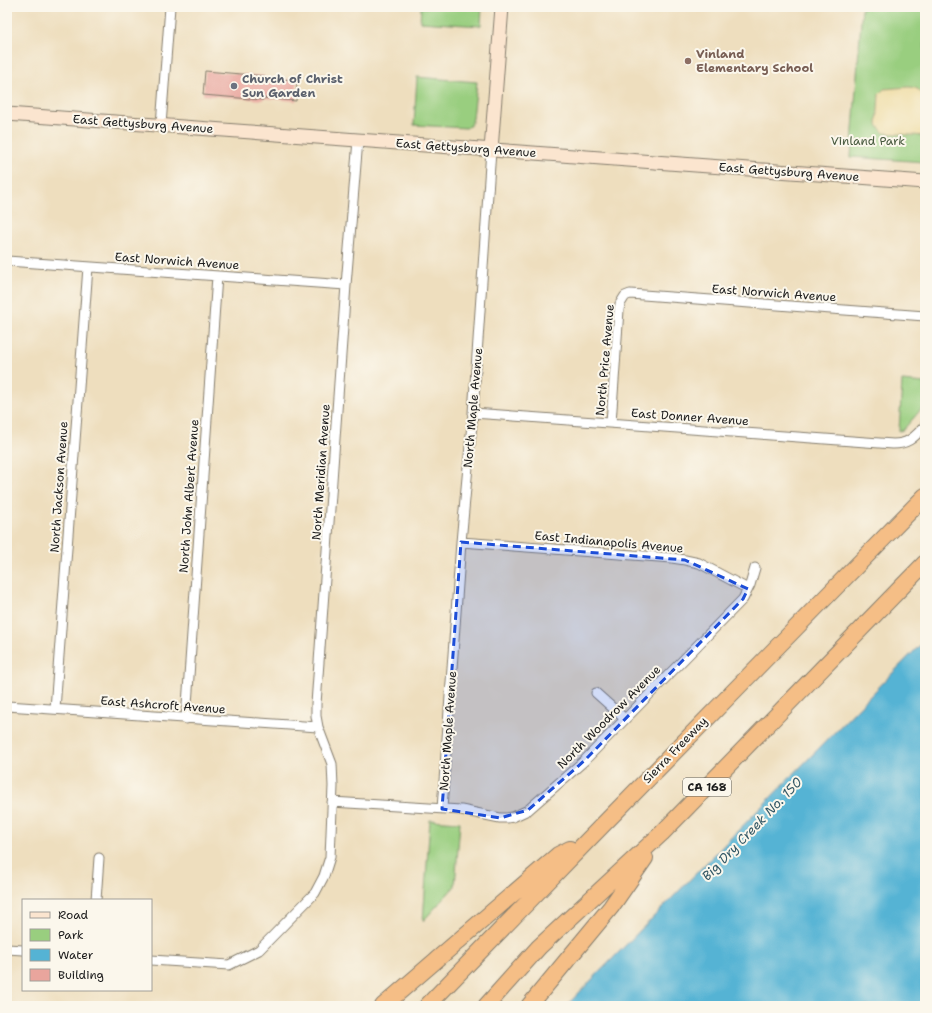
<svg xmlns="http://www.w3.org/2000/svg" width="932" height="1013" font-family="'Shantell Sans',sans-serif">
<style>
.green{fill:#99ce7f;stroke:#5a754e}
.sand{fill:#eeda9e;stroke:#857b5d}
.water{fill:#55b3d4;stroke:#386878}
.building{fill:#e9a59d}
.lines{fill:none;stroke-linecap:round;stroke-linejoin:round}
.street-casing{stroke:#857d6d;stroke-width:11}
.secondary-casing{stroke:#857d6d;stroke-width:15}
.highway-casing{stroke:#857d6d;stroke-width:18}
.street{stroke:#fff;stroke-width:9}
.secondary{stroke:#fbe5cf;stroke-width:13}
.highway{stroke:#f5be86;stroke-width:16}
.marked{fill:#1d4ed8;fill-opacity:0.2;stroke:#1d4ed8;stroke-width:3;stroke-dasharray:8 5;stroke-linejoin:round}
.education-dot{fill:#8d6e63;stroke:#fbf7ec;stroke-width:1.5}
.worship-dot{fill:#6b7280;stroke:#fbf7ec;stroke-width:1.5}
.labels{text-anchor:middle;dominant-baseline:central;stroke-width:4;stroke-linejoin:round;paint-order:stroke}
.shield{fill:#fbf7ec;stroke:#5f5e5a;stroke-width:1}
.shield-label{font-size:11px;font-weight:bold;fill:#1c1c1c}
.education-label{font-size:12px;font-weight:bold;fill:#785e54;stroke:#fbf7ec;text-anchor:start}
.worship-label{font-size:12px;font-weight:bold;fill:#5b616d;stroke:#fbf7ec;text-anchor:start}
.street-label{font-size:12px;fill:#1c1c1c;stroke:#fbf7ec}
.park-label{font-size:12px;fill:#485a3f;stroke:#fbf7ec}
.water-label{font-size:13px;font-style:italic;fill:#335866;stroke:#fbf7ec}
</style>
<rect width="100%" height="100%" fill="#fbf7ec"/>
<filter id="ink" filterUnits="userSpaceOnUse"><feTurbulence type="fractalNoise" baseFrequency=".025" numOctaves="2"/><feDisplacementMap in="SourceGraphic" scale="8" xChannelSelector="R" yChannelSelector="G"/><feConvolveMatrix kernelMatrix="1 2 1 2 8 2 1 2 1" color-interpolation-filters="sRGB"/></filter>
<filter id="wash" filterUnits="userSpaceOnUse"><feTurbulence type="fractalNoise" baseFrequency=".012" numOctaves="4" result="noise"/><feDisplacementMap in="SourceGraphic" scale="16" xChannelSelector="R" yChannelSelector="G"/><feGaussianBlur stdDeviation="0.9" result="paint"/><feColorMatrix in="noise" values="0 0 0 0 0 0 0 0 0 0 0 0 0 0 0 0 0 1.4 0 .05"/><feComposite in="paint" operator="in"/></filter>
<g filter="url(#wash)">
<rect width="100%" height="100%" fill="#eedebe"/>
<!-- green -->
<path class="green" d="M421 7H482L481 26 420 22Z
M862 7H925V101L921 92 925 135V131V162L851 157Z
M417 77 477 82 473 118C472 123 471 126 466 128L414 125Z
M902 381 925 383V405L903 430 899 431Z
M430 820 460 822 455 886 423 921Z"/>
<!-- sand -->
<path class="sand" d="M908 87C912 87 917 88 920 91 928 98 926 125 925 136L884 133 877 125 879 94 884 89Z"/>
<!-- water -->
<path class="water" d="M925 640V1006H566Z"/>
<g id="blocks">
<!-- building -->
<path class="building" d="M205 71 265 76 264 78 297 80 296 101 263 98V100L203 95Z"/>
</g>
</g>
<g filter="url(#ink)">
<use href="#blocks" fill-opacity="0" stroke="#857d6d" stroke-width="1"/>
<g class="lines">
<!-- street casing -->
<g class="street-casing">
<path id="street" d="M161 125 170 7
M7 261 346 285
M473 413 893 444C909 444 914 437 925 426
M611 423 619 310 620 304 625 296 630 294 925 316
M461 542 672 558 685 560 699 563 748 589
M596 693 625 719
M7 706 318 727
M55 709 88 267
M186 719 217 276
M332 802 461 810 500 818H507L513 817 528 810 584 761 743 599 750 585 755 568
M442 809 461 542 473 413 491 150
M96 900 99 858
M7 949 23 950
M151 960 229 965 259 950 315 893 324 876 330 857 333 786 332 764 318 727 316 716V704L346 285 358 140"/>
</g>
<!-- secondary casing -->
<g class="secondary-casing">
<path id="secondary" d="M7 114 925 182
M491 150 502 7"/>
</g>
<!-- highway casing -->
<g class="highway-casing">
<path id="highway" d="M383 1006 558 855 570 849
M427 1006 589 839 925 496
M486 1006 539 947 662 833 925 563
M529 1006 611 907 645 858"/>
</g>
<!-- street -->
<use href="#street" class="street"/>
<!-- secondary -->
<use href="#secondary" class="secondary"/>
<!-- highway -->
<use href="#highway" class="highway"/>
</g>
</g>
<!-- marked area -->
<path class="marked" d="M461 542 685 560 748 589 743 599 584 761 528 810 500 818 442 809Z"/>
<!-- markers -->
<circle class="education-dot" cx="688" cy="61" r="4"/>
<circle class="worship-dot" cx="234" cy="86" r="4"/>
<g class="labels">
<!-- shield labels -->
<rect class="shield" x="683" y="778" width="48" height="18" rx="3"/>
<g class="shield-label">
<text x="707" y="787">CA 168</text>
</g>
<!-- education labels -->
<g class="education-label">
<text x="696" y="54">Vinland<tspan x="696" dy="14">Elementary School</tspan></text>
</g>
<!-- worship labels -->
<g class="worship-label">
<text x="242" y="79">Church of Christ<tspan x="242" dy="14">Sun Garden</tspan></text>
</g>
<!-- street labels -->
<g class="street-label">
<text transform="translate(143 124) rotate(4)">East Gettysburg Avenue</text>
<text transform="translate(466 148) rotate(4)">East Gettysburg Avenue</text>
<text transform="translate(789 172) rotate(4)">East Gettysburg Avenue</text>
<text transform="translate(177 261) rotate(4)">East Norwich Avenue</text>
<text transform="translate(774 293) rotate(4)">East Norwich Avenue</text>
<text transform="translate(605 360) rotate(-85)">North Price Avenue</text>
<text transform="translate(473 408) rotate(-85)">North Maple Avenue</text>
<text transform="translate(690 417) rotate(4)">East Donner Avenue</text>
<text transform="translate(321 472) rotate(-86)">North Meridian Avenue</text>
<text transform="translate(59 487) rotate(-86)">North Jackson Avenue</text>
<text transform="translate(189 496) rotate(-86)">North John Albert Avenue</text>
<text transform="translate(609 542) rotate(5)">East Indianapolis Avenue</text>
<text transform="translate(163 705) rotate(4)">East Ashcroft Avenue</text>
<text transform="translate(609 717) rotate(-45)">North Woodrow Avenue</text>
<text transform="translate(448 731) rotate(-86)">North Maple Avenue</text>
<text transform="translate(675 750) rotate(-46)">Sierra Freeway</text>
</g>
<!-- park labels -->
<g class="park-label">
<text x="868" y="141">Vinland Park</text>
</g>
<!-- water labels -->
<g class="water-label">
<text transform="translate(752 829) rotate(-46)">Big Dry Creek No. 150</text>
</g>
</g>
<!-- margin -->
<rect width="932" height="1013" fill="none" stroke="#fbf7ec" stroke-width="24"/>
<!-- legend -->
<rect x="22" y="899" width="130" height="92" fill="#fbf7ec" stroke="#a29f99"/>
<rect x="30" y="912" width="20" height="6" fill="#fbe5cf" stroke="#a29f99"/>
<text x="58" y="919" font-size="12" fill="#1c1c1c">Road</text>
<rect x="30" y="929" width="20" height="12" fill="#99ce7f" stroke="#a29f99"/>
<text x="58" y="939" font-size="12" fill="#1c1c1c">Park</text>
<rect x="30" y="949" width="20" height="12" fill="#55b3d4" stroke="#a29f99"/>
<text x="58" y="959" font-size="12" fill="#1c1c1c">Water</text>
<rect x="30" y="969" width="20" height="12" fill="#e9a59d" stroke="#a29f99"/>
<text x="58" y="979" font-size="12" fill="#1c1c1c">Building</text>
</svg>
